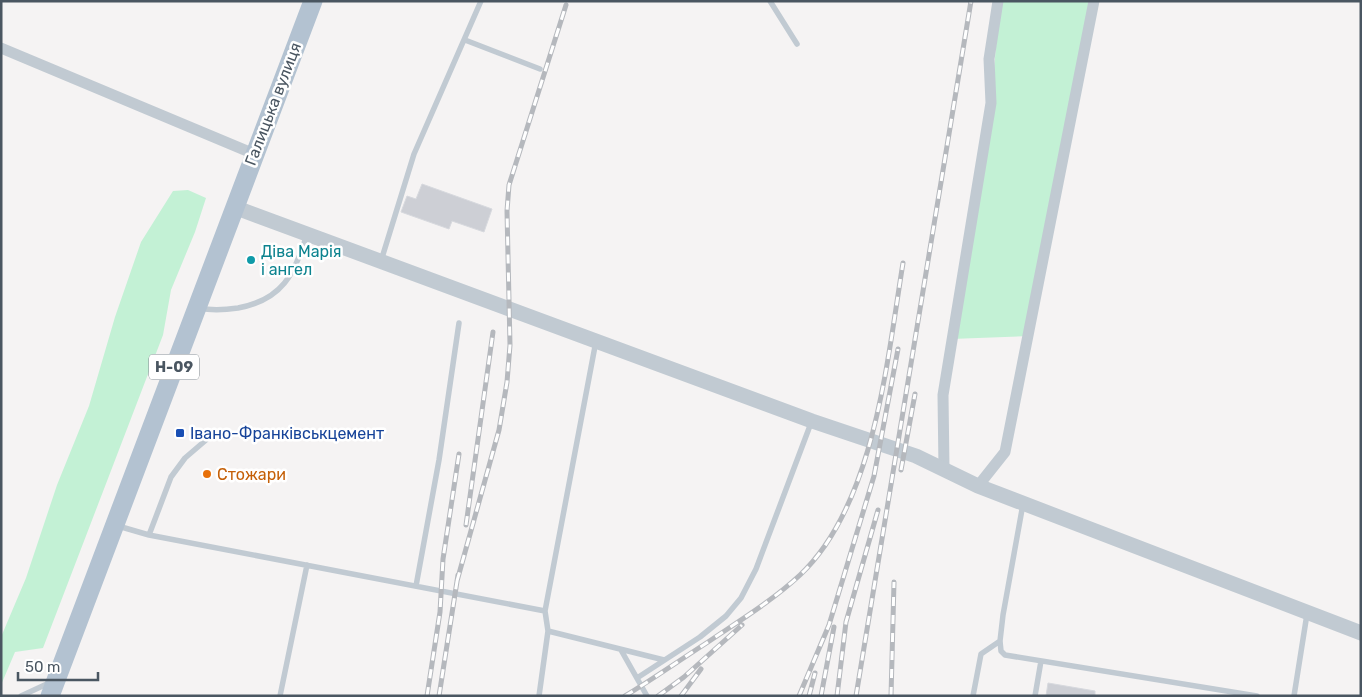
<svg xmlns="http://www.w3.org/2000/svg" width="1362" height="697" font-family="Rubik,sans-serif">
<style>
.green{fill:#c3f1d5}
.building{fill:#cdcfd5;stroke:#d7d9de}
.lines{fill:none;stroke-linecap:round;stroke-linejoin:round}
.service{stroke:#c1cad2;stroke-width:5.5}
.minor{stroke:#c1cad2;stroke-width:11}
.tertiary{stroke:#c1cad2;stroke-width:15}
.primary{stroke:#b3c2d1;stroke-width:19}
.rail-casing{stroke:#b5b8bd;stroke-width:5}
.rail{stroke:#fff;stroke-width:3;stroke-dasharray:9;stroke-linecap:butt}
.culture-dot{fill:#0f9aa8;stroke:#fff;stroke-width:2}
.transit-dot{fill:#1a4fb4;stroke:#fff;stroke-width:2}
.food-dot{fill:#e8710a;stroke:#fff;stroke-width:2}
.labels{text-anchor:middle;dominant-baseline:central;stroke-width:5;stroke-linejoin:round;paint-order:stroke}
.shield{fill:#fff;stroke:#808990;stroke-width:1}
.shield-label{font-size:15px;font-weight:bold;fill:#4a5661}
.street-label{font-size:16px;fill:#4a5661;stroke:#fff}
.culture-label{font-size:16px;fill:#0d838f;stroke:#fff;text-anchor:start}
.transit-label{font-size:16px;fill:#164399;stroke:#fff;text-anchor:start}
.food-label{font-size:16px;fill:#c56008;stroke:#fff;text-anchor:start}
</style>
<rect width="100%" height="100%" fill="#f5f3f3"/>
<!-- green -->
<path class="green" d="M1000 1H1094L1030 336 951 339 991 103Z
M188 190 206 198 195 232 171 290 163 335 43 648 15 652 1 685V637L26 578 57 485 89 406 115 317 141 242 173 191Z"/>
<!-- building -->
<path class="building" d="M422 184 492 209 484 232 452 221 449 229 401 212 407 196 416 199Z
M1048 683 1095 691V696H1046Z"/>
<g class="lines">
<!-- service -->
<path class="service" d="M770 1 797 44
M465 40 540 69
M381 261 414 154 481 1
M199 308C213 311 224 310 238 308 282 300 295 274 307 234
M1023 504 1003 615 1000 641 1001 651 1005 655 1257 696
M118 526 149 535 545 611 548 631 539 696
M149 535 171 477 185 458 206 440
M416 586 439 460 459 323
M545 611 596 341
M548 631 664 660
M621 650 647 696
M637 678 700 637 726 616 741 598 756 569 811 423
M21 696 49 683
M280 696 307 565
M973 696 981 654 1000 641
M1035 696 1041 661
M1294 696 1307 614"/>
<!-- minor -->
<path class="minor" d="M1 48 254 154
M944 469 943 395 991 103 989 59 998 1
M978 486 1005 452 1094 1"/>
<!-- tertiary -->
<path class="tertiary" d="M234 207 812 421 916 456 978 486 1361 633"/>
<!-- primary -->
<path class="primary" d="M50 696 313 1"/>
<!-- rail casing -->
<g class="rail-casing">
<path id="rail" d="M901 470 915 394
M466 525 493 332
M457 581 499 430 507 382 510 345 507 211 509 185 566 5
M427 696 440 612 443 559 459 454
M439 696 458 575
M625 696C653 679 680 660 708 642 739 621 772 601 800 575 875 504 887 360 903 263
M658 696 684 677 742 625
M681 696 701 669
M799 696 829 625 874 476 898 349
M809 696 815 673
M821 696 834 627
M837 696 846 622 878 510
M856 696 971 1
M891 696 894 582"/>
</g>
<!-- rail -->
<use href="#rail" class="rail"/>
</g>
<!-- markers -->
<circle class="culture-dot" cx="251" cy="260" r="5"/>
<rect class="transit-dot" x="175" y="428" width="10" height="10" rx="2.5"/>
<circle class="food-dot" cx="207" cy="474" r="5"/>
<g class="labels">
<!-- shield labels -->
<rect class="shield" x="149" y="354.5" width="50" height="25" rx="4"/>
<g class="shield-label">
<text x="174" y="367">Н-09</text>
</g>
<!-- street labels -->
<g class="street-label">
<text transform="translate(273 104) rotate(-69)">Галицька вулиця</text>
</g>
<!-- culture labels -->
<g class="culture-label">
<text x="261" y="251">Діва Марія<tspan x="261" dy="18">і ангел</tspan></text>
</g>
<!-- transit labels -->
<g class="transit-label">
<text x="190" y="433">Івано-Франківськцемент</text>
</g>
<!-- food labels -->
<g class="food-label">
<text x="217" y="474">Стожари</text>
</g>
</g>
<!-- border -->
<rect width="1362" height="697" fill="none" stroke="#4a5661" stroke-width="5"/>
<!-- scale -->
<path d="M18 672v8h80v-8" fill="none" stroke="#4a5661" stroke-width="2.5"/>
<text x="25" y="672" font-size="15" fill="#4a5661" stroke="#ffffff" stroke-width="4" paint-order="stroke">50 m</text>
</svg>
